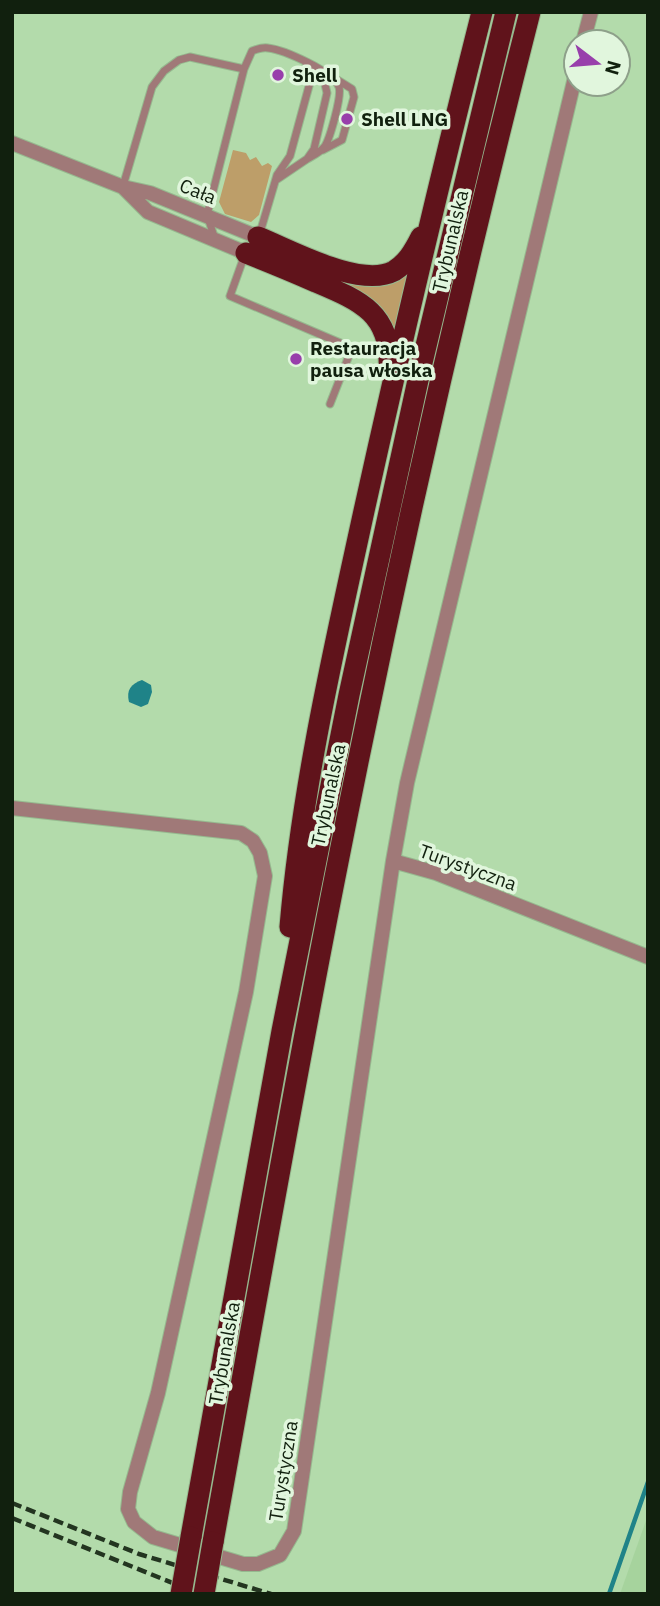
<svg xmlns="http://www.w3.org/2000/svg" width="660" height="1606" font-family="'IBM Plex Sans',sans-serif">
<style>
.built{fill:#a6d39d}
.green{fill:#bd9e69}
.water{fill:#1f8388}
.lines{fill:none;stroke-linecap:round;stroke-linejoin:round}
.stream{stroke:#1f8388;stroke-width:4.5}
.service-casing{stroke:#96b98f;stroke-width:9}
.minor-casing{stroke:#96b98f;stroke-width:16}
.motorway-casing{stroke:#96b98f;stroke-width:23}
.service{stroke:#a07978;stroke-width:7}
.minor{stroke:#a07978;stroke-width:14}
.motorway{stroke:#60131b;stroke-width:21}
.rail{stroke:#233520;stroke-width:4.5;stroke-dasharray:10 5;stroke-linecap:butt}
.motorway-bridge-casing{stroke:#96b98f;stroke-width:23;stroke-linecap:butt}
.motorway-bridge{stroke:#60131b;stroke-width:21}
.poi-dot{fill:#983fab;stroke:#e1f6dd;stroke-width:2.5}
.labels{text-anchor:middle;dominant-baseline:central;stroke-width:7;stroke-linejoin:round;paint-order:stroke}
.poi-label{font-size:19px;font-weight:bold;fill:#11200e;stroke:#e1f6dd;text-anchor:start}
.street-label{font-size:19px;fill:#11200e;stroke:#e1f6dd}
</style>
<rect width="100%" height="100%" fill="#b3dbab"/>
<!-- built -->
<path class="built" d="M648 1515V1594H620Z"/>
<!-- green -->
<path class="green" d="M233 150 246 153 250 160 256 157 262 166 268 163 272 166 259 215 251 222 225 214 219 202Z
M410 272 395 332C386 307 368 294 345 284L371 286 382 285Z"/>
<!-- water -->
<path class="water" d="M142 680 151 685 152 692 148 704 141 707 129 702C126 690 131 684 142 680Z"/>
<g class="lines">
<!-- stream -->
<path class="stream" d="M609 1594 648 1482"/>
<!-- service casing -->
<g class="service-casing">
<path id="service" d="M323 150 342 140 354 97 352 89 336 79
M276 180 307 159 314 149 327 93 324 80 315 69
M123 186 152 87 164 71 179 60 190 57 244 69
M259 236 277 175 290 156 312 75 306 63
M215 239 207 215 244 69 252 51C257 49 262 47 268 48 284 50 333 71 339 87 342 96 330 138 325 146 321 152 314 155 307 159
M245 254 230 296 352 348 330 404"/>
</g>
<!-- minor casing -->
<g class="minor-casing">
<path id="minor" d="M583 42 591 12
M12 143 123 187 150 193 258 237
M123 187 148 212 246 253
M12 808 241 833 253 841 260 853 265 876 246 992 158 1393 130 1492 128 1509 134 1522 153 1537 243 1564H258L280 1555 294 1531 393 861 407 783 576 73
M393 861 436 873 648 957"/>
</g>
<!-- motorway casing -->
<g class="motorway-casing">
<path id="motorway" d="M258 237C291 250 360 289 394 271 407 263 414 251 421 237
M246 253C269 262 293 272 316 282 361 301 392 314 389 369
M290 927C302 786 334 649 364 511 401 344 440 178 482 12
M191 1537 282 1031 349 695 420 371 506 12
M213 1542C254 1315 293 1088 338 862 394 577 458 294 530 12"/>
</g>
<!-- service -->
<use href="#service" class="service"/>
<!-- minor -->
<use href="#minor" class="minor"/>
<!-- motorway -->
<use href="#motorway" class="motorway"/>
<!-- rail -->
<path class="rail" d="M12 1503 139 1554 271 1594
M12 1518 200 1594"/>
<!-- motorway-bridge casing -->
<g class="motorway-bridge-casing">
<path id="motorway-bridge" d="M181 1594 191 1537
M204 1594 213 1542"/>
</g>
<!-- motorway-bridge -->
<use href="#motorway-bridge" class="motorway-bridge"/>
</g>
<!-- markers -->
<g class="poi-dot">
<circle cx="278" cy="75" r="7"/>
<circle cx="347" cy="119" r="7"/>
<circle cx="296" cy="359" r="7"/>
</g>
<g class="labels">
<!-- poi labels -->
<g class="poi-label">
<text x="292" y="75">Shell</text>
<text x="361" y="119">Shell LNG</text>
<text x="310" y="348">Restauracja<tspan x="310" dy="22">pausa włoska</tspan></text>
</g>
<!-- street labels -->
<g class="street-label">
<text transform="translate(198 191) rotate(22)">Cała</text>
<text transform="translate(450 241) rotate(-77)">Trybunalska</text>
<text transform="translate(328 795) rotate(-78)">Trybunalska</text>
<text transform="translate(468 867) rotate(20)">Turystyczna</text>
<text transform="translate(224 1353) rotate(-80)">Trybunalska</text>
<text transform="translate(283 1471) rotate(-81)">Turystyczna</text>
</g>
</g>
<!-- border -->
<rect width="660" height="1606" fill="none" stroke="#11200e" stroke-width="28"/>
<!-- north arrow -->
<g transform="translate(597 63) rotate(106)"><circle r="33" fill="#e1f6dd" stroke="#8ea08a" stroke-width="2"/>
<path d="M0-5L12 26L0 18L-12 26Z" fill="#983fab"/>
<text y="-10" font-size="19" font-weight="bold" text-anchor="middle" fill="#11200e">N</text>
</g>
</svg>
